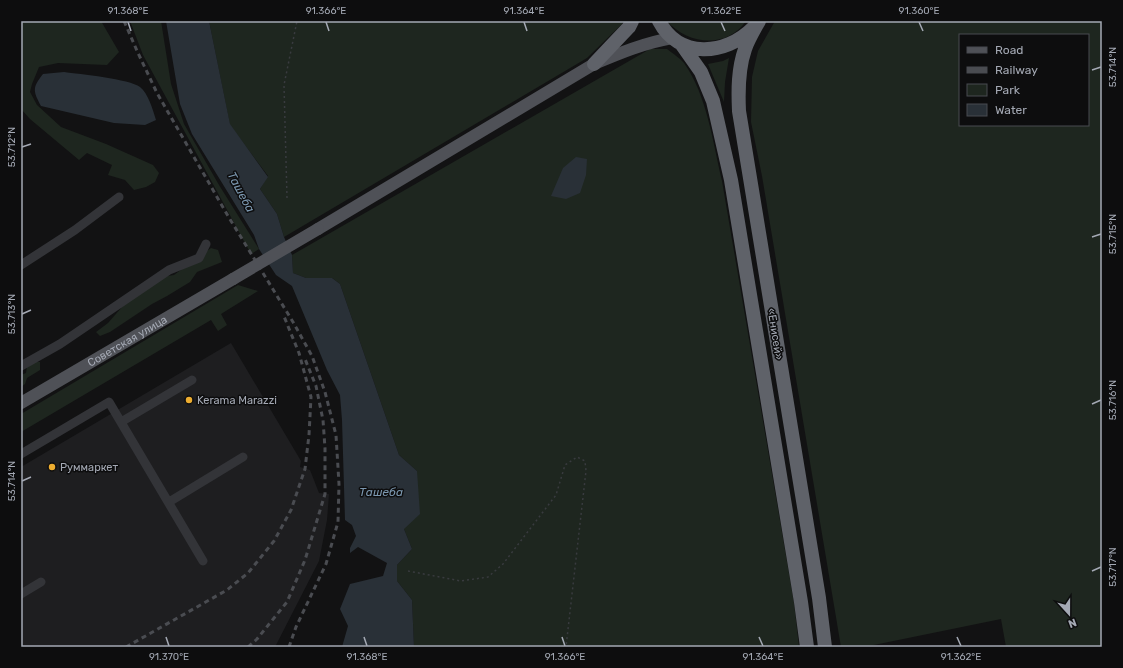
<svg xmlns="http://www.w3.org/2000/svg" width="1123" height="668" font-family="Rubik,sans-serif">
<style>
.built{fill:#1e1e20}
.green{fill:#1e261f;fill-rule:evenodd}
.water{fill:#293037}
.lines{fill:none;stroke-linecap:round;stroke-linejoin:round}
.path{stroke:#393b3f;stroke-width:1.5;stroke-dasharray:2 3;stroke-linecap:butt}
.minor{stroke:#333438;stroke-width:9}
.major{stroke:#4f5157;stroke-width:12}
.highway{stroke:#5f6269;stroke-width:14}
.rail{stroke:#4a4c51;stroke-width:3;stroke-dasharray:5 4;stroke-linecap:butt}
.major-bridge{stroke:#4f5157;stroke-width:12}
.ticks{fill:none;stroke:#a4a9b4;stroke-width:1.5}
.poi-dot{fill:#edad30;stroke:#0d0d0e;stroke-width:1.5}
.labels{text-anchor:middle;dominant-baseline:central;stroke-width:3;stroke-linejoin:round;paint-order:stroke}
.street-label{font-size:11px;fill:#a4a9b4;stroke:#0d0d0e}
.poi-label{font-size:11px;fill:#a4a9b4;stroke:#0d0d0e;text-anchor:start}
.water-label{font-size:12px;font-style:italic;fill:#7b97af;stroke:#0d0d0e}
.neatline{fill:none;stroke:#a4a9b4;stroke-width:1.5}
.ticks-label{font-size:10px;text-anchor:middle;fill:#a4a9b4}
</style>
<rect width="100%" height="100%" fill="#121213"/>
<!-- built -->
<path class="built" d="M231 343 301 461 300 467 310 470 319 493 329 494 327 520 319 561 275 647H21V467Z"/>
<!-- green -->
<path class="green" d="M21 21H101L119 52 107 65 58 63 39 67 32 84 30 92 37 105 61 127 106 144 153 165 159 173 155 182 146 187 134 190 125 180 108 175 112 165 87 153 79 160 30 119 21 109Z
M130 21H161L171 84 184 124 219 185 259 249 251 254 143 55Z
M209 21H623L622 24 587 58 284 237 277 214 260 189 268 176 230 125Z
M667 21H746C727 49 688 45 667 21Z
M775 21H1102V647H1006L1001 619 864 647H841L762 176 751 122 752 77 758 51ZM960 35H1088V125H960Z
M650 49H667C672 53 680 58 684 63 707 95 713 143 722 181L794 603 799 647H414L412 600 397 581V565L412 549 404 529 417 471 399 455 340 284 332 278H306L293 273 292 255Z
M729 58 725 82 724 102 708 64 723 61Z
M211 248 218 250 222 262 197 272 190 282 167 296 152 304 110 332 100 336 96 332 108 323 129 299 161 277 174 275Z
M238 285 258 291 221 314 227 325 218 331 211 320 21 432V414Z
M33 362H40V370L27 378 25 384 21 387V375L26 373 27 366Z"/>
<!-- water -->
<path class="water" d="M166 21H209L230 124 268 177 260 189 277 214 284 237 292 255 293 273 306 278H332L340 284 399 455 417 471 420 514 404 529 412 549 397 565V581L412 600 414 647H342L348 626 340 609 350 584 383 576 387 563 358 547 350 553V548L356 536 352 525 345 520 342 420 340 395 327 370 292 286 276 275 259 249 254 235 192 134 180 104Z
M64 72C79 74 130 79 140 87 148 93 153 110 156 120L145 125 114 123 41 106C33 91 32 88 43 74Z
M576 157 587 159 586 175 580 193 566 199 551 196 563 168Z"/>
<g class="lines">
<!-- path -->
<path class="path" d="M287 198 284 85 297 21
M408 571 461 581 488 577 503 564 556 495 565 465 577 457 585 461 586 471 566 647"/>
<!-- minor -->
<path class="minor" d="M21 265 75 230 119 197
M21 366 60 344 169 270 199 258 206 244
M121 422 192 380
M21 454 109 402 203 561
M169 502 243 457
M21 594 41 582"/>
<!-- major -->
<g class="major">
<path d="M318 229 594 64C620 53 644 43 672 38"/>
<path id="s1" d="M21 403 233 279"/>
</g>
<!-- highway -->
<path class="highway" d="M659 21C679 59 725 56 753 28
M759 21C754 30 748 40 745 49 738 69 738 90 739 111L819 598 825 647
M682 45 701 72 713 101 731 180 801 602 807 647
M594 64 629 27 632 21"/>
<!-- rail -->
<path class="rail" d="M124 21 138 53 157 93 228 216 293 322 312 356 325 392 336 435 339 484 338 522 326 564 296 627 289 647
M126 647 227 590 248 573 274 541 291 510 305 469 309 435 311 397 299 353 283 314
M248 647 257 639 287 602 305 560 325 494V448L323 420 316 386 305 359"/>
<!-- major-bridge -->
<path class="major-bridge" d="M233 279 318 229"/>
</g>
<!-- ticks -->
<path class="ticks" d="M128 22 131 31M326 22 329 31M524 22 527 31M721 22 725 31M919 22 923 31M1092 70 1101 67M22 147 31 144M1092 237 1101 234M22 314 31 310M1092 404 1101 400M22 481 31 477M1092 571 1101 567M166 637 169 646M364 637 367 646M562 637 565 646M759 637 763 646M957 637 961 646"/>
<!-- markers -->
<g class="poi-dot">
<circle cx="189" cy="400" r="4"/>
<circle cx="52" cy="467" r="4"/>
</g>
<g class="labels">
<!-- street labels -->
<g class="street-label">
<text transform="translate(775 334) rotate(81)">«Енисей»</text>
<text stroke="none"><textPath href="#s1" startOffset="123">Советская улица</textPath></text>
</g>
<!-- poi labels -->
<g class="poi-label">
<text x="197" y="400">Kerama Marazzi</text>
<text x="60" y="467">Руммаркет</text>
</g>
<!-- water labels -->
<g class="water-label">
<text transform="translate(241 192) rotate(62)">Ташеба</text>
<text x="381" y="492">Ташеба</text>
</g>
</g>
<!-- border -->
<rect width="1123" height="668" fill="none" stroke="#0d0d0e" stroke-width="44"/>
<!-- legend -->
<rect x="959" y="34" width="130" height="92" fill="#0d0d0e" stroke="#494b50"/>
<rect x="967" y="47" width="20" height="6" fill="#4f5157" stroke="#494b50"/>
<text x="995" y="54" font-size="12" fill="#a4a9b4">Road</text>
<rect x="967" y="67" width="20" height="6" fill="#4a4c51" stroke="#494b50"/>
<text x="995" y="74" font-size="12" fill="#a4a9b4">Railway</text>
<rect x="967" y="84" width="20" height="12" fill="#1e261f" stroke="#494b50"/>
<text x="995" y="94" font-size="12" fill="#a4a9b4">Park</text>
<rect x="967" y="104" width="20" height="12" fill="#293037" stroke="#494b50"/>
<text x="995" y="114" font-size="12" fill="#a4a9b4">Water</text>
<!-- north arrow -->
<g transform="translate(1069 614) rotate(159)" stroke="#0d0d0e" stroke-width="3" paint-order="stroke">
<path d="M0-3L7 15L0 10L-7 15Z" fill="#a4a9b4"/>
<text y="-6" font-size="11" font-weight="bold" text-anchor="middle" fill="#a4a9b4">N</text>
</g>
<rect x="22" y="22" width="1079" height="624" class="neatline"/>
<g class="ticks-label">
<text x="128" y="14">91.368°E</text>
<text x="326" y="14">91.366°E</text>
<text x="524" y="14">91.364°E</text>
<text x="721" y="14">91.362°E</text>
<text x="919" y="14">91.360°E</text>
<text transform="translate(1112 67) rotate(-90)" y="4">53.714°N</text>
<text transform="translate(11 147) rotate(-90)" y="4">53.712°N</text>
<text transform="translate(1112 234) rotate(-90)" y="4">53.715°N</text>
<text transform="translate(11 314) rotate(-90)" y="4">53.713°N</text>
<text transform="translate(1112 400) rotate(-90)" y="4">53.716°N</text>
<text transform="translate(11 481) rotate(-90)" y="4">53.714°N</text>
<text transform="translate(1112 567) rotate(-90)" y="4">53.717°N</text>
<text x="169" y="660">91.370°E</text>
<text x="367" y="660">91.368°E</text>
<text x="565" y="660">91.366°E</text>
<text x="763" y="660">91.364°E</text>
<text x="961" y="660">91.362°E</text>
</g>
</svg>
